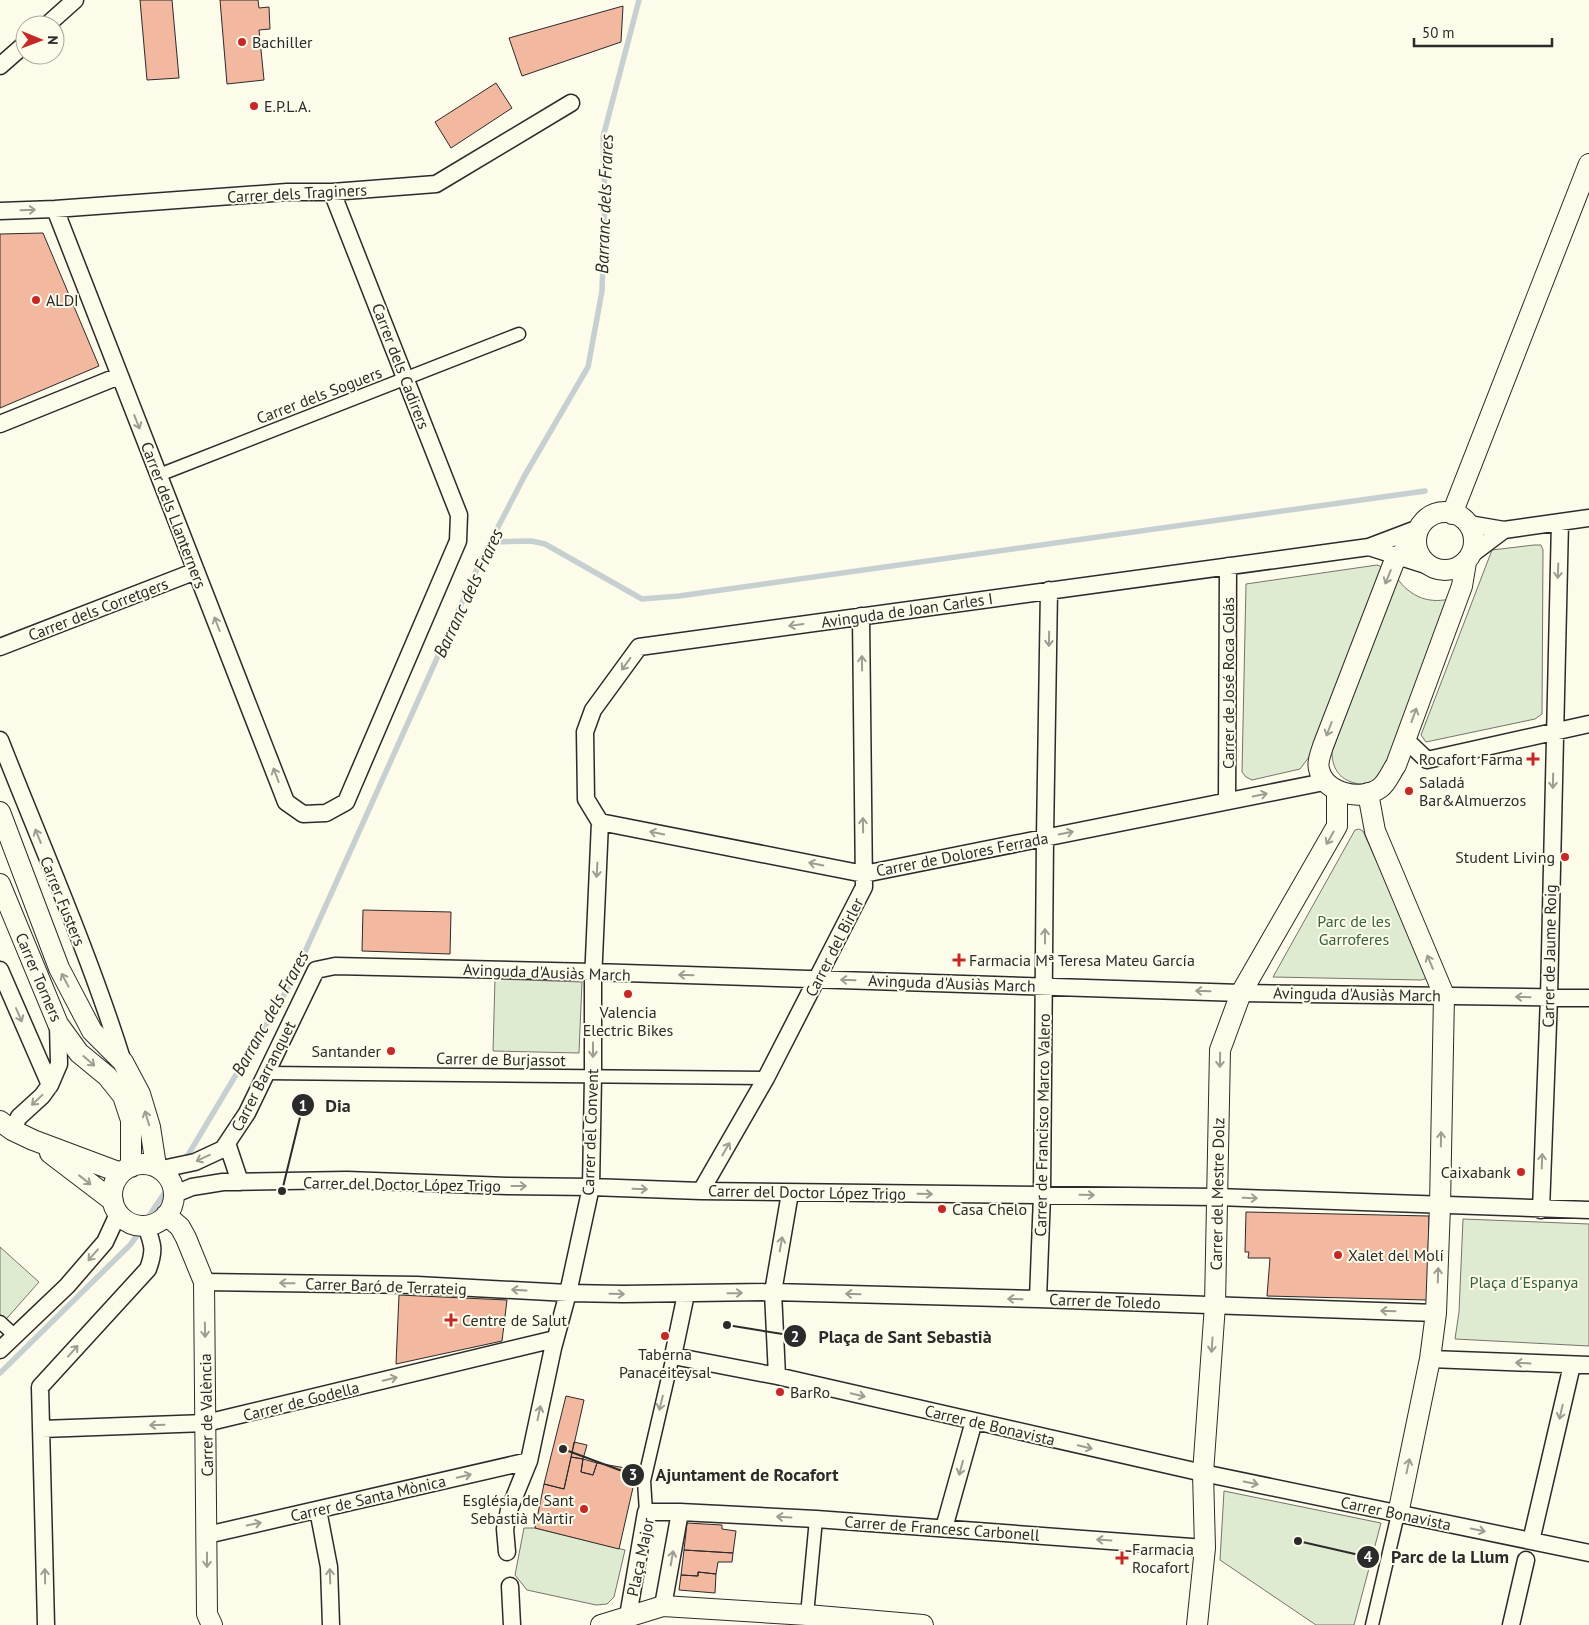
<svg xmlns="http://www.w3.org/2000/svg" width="1589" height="1625" font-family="'PT Sans',sans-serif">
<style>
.green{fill:#deebd1;stroke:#74746e}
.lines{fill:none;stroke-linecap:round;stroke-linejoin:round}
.stream{stroke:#c7d0d0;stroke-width:5.5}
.building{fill:#f2b8a0;stroke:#2b2b2b}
.pedestrian-casing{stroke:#2b2b2b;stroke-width:15}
.minor-casing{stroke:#2b2b2b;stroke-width:19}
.tertiary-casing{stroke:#2b2b2b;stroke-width:22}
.pedestrian{stroke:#fdfbea;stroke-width:12}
.minor{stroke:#fdfbea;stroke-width:16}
.tertiary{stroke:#fdfbea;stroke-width:20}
.oneway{stroke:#9e9d94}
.poi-dot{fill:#c62828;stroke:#fdfbea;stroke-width:2}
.labels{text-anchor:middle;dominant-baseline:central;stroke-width:4;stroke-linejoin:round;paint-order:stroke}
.poi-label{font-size:16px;fill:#2b2b2b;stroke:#fdfbea;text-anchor:start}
.street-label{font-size:16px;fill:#2b2b2b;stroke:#fdfbea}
.park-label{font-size:16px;fill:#34623c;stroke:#fdfbea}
.water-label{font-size:18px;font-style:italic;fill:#2b2b2b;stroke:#fdfbea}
.leader{fill:none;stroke:#2b2b2b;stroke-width:2}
.callout-dot{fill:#2b2b2b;stroke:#fdfbea;stroke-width:2}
.mark-label{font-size:15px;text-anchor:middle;font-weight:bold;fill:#fff}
.callout-label{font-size:18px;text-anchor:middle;font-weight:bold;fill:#2b2b2b;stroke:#fdfbea;stroke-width:4;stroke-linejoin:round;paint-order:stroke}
</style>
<rect width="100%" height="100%" fill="#fdfbea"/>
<!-- green -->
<path class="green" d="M1534 545H1541L1543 550 1542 714 1535 719 1426 742 1421 735 1492 550Z
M1377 565 1382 567 1309 757 1300 769 1252 780 1246 777 1242 772 1246 584Z
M1397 578C1410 597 1430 605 1453 598L1388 766C1384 771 1380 778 1375 781 1371 784 1364 784 1359 784 1341 781 1332 770 1332 752Z
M1359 829 1363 831 1427 975 1425 979 1421 980 1273 977 1355 830Z
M495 979 582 982 579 1053 493 1051Z
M1463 1219 1589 1224V1346L1455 1339 1459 1312Z
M0 1247 39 1282 0 1326Z
M1224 1491 1381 1523 1354 1625H1316L1220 1560Z
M524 1528H535L625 1550 614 1597 607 1604 596 1605 527 1590 515 1575Z"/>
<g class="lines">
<!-- stream -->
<path class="stream" d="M490 542 531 541 545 544 642 599 679 596 1425 491
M188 1155 291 983 482 558 525 475 588 367 602 291 605 200 603 137 639 0
M149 1216 165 1192
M0 1373 130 1245 136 1237"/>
</g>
<!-- building -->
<path class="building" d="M140 0H172L179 78 147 80Z
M220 0H258L259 8 269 7 270 29 259 30 264 80 227 84Z
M623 6 621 42 522 76 509 38Z
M496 83 512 108 451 148 435 122Z
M43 233 99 366 0 408V234Z
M363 910 451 912 450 954 362 951Z
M1246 1212 1429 1216 1427 1300 1267 1296 1270 1258H1248L1249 1252H1245Z
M399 1295 507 1300 502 1341 396 1364Z
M566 1396 584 1400 564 1489 544 1484Z
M574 1442 587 1445 583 1459 571 1457Z
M571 1457 583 1459 581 1472 593 1475 597 1463 637 1470 619 1549 535 1528 544 1484 564 1489Z
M583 1459 597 1463 593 1475 581 1472Z
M687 1523 722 1525V1529L736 1531 733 1553 684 1550Z
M684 1550 733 1553 732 1562H718L716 1574 698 1572V1576L681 1575Z
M698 1572 716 1574 715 1593 679 1590 681 1575 698 1576Z"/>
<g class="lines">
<!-- pedestrian casing -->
<g class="pedestrian-casing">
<path id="pedestrian" d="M159 475 519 334
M266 1073 766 1078
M0 1322 15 1336
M646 1512 644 1481 673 1356
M807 1615 816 1519
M1372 1625 1398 1514"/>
</g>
<!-- minor casing -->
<g class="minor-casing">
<path id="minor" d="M47 25 75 0
M0 66 25 44
M55 209 286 802 303 814 326 813 346 802 458 541 459 515 332 192
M0 211 55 209 287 192H332L436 184 571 103
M0 424 119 376
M1469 524 1504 530 1472 554
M1504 530 1589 518
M1369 547 1429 566
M0 647 196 571
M1405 739 1427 760 1589 724
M0 740C42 847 89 953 123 1062
M1227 801 1228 566
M600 822 586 799 585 732 593 710 639 647 1369 547 1419 528
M600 822 864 874 1324 782
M0 970 50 1085
M12 1130 19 1117 42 1096 50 1085 59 1064 58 1024
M227 1143 240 1182
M162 1169 195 1162 223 1149 247 1113 316 970 335 966 593 972 1241 993 1589 998
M701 1191 766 1078 864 887 861 616
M790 1193 773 1292 1038 1299 1436 1313
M175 1194 192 1187 223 1182 347 1180 507 1186 591 1187 701 1191 1217 1197 1589 1210
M1541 1210 1549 997 1560 522
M204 1282 417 1285 568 1293 623 1294 773 1292 777 1376
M686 1294 673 1356 777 1376 1203 1473 1589 1553
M1038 1299 1042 1195 1045 837 1049 590
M0 1350 67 1286 105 1242 118 1214
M1430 1359 1589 1365
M42 1429 206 1423 555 1339
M318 1510 329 1567 331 1625
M680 1512 816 1519 1205 1548
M944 1528 974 1421
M207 1535 529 1461
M1531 1541 1572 1365
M507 1552 505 1529 509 1510 529 1461 553 1348 568 1293 591 1187 593 1076V981L600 822
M510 1586 512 1625
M628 1616 646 1512H680L663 1606
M46 1625 40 1387 148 1269C155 1250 153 1245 146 1226
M1511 1625 1526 1560"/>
</g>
<!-- tertiary casing -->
<g class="tertiary-casing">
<path id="tertiary" d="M1416 541a29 29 0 1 1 58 0a29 29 0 1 1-58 0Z
M1452 514 1589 164
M1416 538 1394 562 1323 746C1321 753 1317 762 1319 769 1324 793 1361 802 1380 788 1387 783 1391 772 1396 765L1462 586 1466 562
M1368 793 1375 831 1444 995 1440 1206 1436 1313 1430 1359 1398 1514
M0 812 59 968 92 1031 123 1062 140 1094 150 1127 156 1166
M0 884 58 1024 79 1053 107 1076 123 1096 131 1120V1167
M0 1121 12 1130 33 1140 121 1173
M50 1153 113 1201
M112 1195a31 31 0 1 1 62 0a31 31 0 1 1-62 0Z
M166 1215 180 1227 186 1238 204 1282 207 1614 212 1625
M601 1625 663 1606 807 1615 923 1625
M1197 1625 1205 1548 1203 1473 1215 1305 1220 1050 1241 993 1337 826V791"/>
</g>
<!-- pedestrian -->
<use href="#pedestrian" class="pedestrian"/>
<!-- minor -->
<use href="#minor" class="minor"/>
<!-- tertiary -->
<use href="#tertiary" class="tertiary"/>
</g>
<!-- one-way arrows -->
<defs><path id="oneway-shaft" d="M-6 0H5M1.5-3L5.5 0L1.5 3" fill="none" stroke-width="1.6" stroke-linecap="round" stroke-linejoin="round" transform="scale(1.25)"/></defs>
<g class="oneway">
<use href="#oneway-shaft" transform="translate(28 210) rotate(-2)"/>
<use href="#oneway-shaft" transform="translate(137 422) rotate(68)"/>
<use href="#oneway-shaft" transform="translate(1558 571) rotate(92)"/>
<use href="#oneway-shaft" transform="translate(1388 577) rotate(112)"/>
<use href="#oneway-shaft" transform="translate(217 624) rotate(-111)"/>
<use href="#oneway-shaft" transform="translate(796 625) rotate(172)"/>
<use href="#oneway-shaft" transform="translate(1049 639) rotate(91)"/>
<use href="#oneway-shaft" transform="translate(862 663) rotate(-91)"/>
<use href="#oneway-shaft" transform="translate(626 664) rotate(126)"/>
<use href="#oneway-shaft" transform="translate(1414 715) rotate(-70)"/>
<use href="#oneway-shaft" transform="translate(1329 729) rotate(111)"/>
<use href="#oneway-shaft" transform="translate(276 775) rotate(-111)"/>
<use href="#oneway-shaft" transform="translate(1553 781) rotate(91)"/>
<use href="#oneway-shaft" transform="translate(1260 795) rotate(-11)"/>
<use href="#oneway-shaft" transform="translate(863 825) rotate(-91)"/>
<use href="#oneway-shaft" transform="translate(657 833) rotate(-169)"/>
<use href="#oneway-shaft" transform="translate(1066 833) rotate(-11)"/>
<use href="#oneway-shaft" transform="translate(38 836) rotate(-112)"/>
<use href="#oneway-shaft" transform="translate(1330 838) rotate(120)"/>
<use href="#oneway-shaft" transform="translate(816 864) rotate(-169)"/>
<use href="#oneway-shaft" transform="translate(597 870) rotate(93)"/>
<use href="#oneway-shaft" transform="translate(1045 936) rotate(-90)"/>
<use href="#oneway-shaft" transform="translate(1430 962) rotate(-113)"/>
<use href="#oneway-shaft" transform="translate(686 975) rotate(-178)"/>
<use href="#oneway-shaft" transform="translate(65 980) rotate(-118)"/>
<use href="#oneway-shaft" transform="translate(848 980) rotate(-178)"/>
<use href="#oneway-shaft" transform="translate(1203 991) rotate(-178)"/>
<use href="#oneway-shaft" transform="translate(1523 997) rotate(-179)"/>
<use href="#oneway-shaft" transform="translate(19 1015) rotate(66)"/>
<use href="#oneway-shaft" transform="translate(593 1050) rotate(90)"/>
<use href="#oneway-shaft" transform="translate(1220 1060) rotate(91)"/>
<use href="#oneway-shaft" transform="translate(89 1061) rotate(41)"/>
<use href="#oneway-shaft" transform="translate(37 1100) rotate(137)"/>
<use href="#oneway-shaft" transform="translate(147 1118) rotate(-107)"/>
<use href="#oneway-shaft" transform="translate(1441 1139) rotate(-89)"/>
<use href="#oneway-shaft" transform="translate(726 1149) rotate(-60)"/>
<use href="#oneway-shaft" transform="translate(203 1158) rotate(155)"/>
<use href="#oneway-shaft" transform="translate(1542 1161) rotate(-88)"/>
<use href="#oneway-shaft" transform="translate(85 1180) rotate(38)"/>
<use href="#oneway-shaft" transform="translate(519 1186)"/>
<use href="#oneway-shaft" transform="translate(640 1189) rotate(2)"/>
<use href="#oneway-shaft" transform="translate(925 1194) rotate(1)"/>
<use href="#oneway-shaft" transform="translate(1087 1195) rotate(1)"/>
<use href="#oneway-shaft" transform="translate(1250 1198) rotate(2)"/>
<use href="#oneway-shaft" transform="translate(781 1244) rotate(-80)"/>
<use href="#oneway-shaft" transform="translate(93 1255) rotate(131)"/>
<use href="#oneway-shaft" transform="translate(1438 1275) rotate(-88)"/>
<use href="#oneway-shaft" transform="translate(287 1283) rotate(-179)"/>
<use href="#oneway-shaft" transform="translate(519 1290) rotate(-177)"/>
<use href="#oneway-shaft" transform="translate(735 1293) rotate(-1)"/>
<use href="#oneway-shaft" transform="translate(617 1294) rotate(1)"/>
<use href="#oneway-shaft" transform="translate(853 1294) rotate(-178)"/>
<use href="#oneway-shaft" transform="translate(1015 1299) rotate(-178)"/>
<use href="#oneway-shaft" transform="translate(1388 1311) rotate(-178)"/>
<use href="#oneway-shaft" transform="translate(205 1330) rotate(89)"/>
<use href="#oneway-shaft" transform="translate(1212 1345) rotate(94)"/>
<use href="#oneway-shaft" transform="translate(73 1351) rotate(-48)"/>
<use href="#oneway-shaft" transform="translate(1523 1363) rotate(-177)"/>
<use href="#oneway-shaft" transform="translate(390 1379) rotate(-14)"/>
<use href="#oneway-shaft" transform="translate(858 1395) rotate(13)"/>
<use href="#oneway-shaft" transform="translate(661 1403) rotate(104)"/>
<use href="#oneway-shaft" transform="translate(1561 1412) rotate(103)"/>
<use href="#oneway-shaft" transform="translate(539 1413) rotate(-78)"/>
<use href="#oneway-shaft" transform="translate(157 1425) rotate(178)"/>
<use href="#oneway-shaft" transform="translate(1085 1447) rotate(13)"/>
<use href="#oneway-shaft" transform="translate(1408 1466) rotate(-78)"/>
<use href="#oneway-shaft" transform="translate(961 1468) rotate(105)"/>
<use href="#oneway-shaft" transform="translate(464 1476) rotate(-13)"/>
<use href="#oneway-shaft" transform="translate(1251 1483) rotate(12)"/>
<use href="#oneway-shaft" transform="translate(784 1517) rotate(-177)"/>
<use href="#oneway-shaft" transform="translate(254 1524) rotate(-12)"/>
<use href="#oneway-shaft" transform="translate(1478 1530) rotate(12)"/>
<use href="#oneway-shaft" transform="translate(1104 1540) rotate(-176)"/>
<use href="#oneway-shaft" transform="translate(672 1558) rotate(-80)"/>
<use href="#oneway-shaft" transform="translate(207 1560) rotate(90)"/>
<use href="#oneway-shaft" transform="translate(45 1576) rotate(-91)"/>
<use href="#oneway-shaft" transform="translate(330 1576) rotate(-92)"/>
</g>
<!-- markers -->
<g class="poi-dot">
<circle cx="242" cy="42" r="5"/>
<circle cx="254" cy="106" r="5"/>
<circle cx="36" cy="300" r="5"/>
<path d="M1530.5 751.5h5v5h5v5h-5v5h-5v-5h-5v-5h5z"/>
<circle cx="1409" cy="791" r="5"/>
<circle cx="1565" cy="857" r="5"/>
<path d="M956.5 952.5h5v5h5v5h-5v5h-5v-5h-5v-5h5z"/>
<circle cx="628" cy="994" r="5"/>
<circle cx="391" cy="1051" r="5"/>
<circle cx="1521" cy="1172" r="5"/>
<circle cx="942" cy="1209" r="5"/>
<circle cx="1338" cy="1255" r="5"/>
<path d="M448.5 1312.5h5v5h5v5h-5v5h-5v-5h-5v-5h5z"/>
<circle cx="665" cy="1336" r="5"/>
<circle cx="780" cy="1392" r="5"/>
<circle cx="584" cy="1509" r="5"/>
<path d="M1119.5 1550.5h5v5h5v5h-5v5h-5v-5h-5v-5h5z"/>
</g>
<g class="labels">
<!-- poi labels -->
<g class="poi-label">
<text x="252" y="42">Bachiller</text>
<text x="264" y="106">E.P.L.A.</text>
<text x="46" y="300">ALDI</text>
<text x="1523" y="759" text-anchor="end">Rocafort Farma</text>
<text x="1419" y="782">Saladá<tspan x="1419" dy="18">Bar&amp;Almuerzos</tspan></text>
<text x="1555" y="857" text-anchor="end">Student Living</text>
<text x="969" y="960">Farmacia Mª Teresa Mateu García</text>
<text x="628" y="1012" text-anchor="middle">Valencia<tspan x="628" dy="18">Electric Bikes</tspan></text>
<text x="381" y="1051" text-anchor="end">Santander</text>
<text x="1511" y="1172" text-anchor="end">Caixabank</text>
<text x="952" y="1209">Casa Chelo</text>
<text x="1348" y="1255">Xalet del Molí</text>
<text x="462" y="1320">Centre de Salut</text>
<text x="665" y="1354" text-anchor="middle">Taberna<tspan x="665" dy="18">Panaceiteysal</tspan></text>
<text x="790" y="1392">BarRo</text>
<text x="574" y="1500" text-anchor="end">Església de Sant<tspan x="574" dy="18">Sebastià Màrtir</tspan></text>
<text x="1132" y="1549">Farmacia<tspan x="1132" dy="18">Rocafort</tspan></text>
</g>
<!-- street labels -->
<g class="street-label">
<text transform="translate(297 193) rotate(-3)">Carrer dels Traginers</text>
<text transform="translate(401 366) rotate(69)">Carrer dels Cadirers</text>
<text transform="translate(319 395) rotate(-21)">Carrer dels Soguers</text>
<text transform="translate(174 515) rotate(69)">Carrer dels Llanterners</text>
<text transform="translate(98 609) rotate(-21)">Carrer dels Corretgers</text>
<text transform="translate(907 610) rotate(-8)">Avinguda de Joan Carles I</text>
<text transform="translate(1228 683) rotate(-90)">Carrer de José Roca Colás</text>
<text transform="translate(962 854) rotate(-11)">Carrer de Dolores Ferrada</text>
<text transform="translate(63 901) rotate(68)">Carrer Fusters</text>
<text transform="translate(834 947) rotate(-63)">Carrer del Birler</text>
<text transform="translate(1549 956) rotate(-89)">Carrer de Jaume Roig</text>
<text transform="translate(547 972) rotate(2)">Avinguda d'Ausiàs March</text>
<text transform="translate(39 977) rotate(67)">Carrer Torners</text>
<text transform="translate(952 983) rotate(2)">Avinguda d'Ausiàs March</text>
<text transform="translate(1357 994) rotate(1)">Avinguda d'Ausiàs March</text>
<text transform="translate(501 1059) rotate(1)">Carrer de Burjassot</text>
<text transform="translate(263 1076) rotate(-63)">Carrer Barranquet</text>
<text transform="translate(1042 1125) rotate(-89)">Carrer de Francisco Marco Valero</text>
<text transform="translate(590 1132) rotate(-88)">Carrer del Convent</text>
<text transform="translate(402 1184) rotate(1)">Carrer del Doctor López Trigo</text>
<text transform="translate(807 1192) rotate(1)">Carrer del Doctor López Trigo</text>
<text transform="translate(1217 1194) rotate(-89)">Carrer del Mestre Dolz</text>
<text transform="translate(386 1286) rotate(2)">Carrer Baró de Terrateig</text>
<text transform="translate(1105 1301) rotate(2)">Carrer de Toledo</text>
<text transform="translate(301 1401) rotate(-14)">Carrer de Godella</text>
<text transform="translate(206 1415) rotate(-91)">Carrer de València</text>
<text transform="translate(990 1425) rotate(13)">Carrer de Bonavista</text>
<text transform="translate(368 1498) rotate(-13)">Carrer de Santa Mònica</text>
<text transform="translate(1396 1513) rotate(12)">Carrer Bonavista</text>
<text transform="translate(942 1528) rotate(4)">Carrer de Francesc Carbonell</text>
<text transform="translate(640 1557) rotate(-78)">Plaça Major</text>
</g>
<!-- park labels -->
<g class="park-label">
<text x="1354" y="921">Parc de les<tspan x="1354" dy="18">Garroferes</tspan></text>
<text x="1524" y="1282">Plaça d'Espanya</text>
</g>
<!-- water labels -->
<g class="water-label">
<text transform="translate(604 204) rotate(-88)">Barranc dels Frares</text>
<text transform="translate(468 593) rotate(-65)">Barranc dels Frares</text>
<text transform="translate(270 1013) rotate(-61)">Barranc dels Frares</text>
</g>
</g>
<!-- callouts -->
<path class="leader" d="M282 1191L303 1105M727 1325L795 1336M563 1449L633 1475M1298 1541L1368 1557"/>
<g class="callout-dot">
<circle cx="282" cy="1191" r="5"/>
<circle cx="727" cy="1325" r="5"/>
<circle cx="563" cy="1449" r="5"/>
<circle cx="1298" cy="1541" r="5"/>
<circle cx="303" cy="1105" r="12"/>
<circle cx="795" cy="1336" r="12"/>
<circle cx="633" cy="1475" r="12"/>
<circle cx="1368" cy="1557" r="12"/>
</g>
<g class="mark-label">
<text x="303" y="1111">1</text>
<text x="795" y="1342">2</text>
<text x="633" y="1480">3</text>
<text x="1368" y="1562">4</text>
</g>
<g class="callout-label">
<text x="338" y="1112">Dia</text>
<text x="905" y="1343">Plaça de Sant Sebastià</text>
<text x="747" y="1481">Ajuntament de Rocafort</text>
<text x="1450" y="1563">Parc de la Llum</text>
</g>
<!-- north arrow -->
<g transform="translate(40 40) rotate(91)"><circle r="24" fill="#fdfbea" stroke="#a9a89e"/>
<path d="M0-4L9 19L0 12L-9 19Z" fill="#c62828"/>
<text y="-8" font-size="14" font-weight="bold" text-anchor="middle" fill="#2b2b2b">N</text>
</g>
<!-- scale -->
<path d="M1414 38v8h138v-8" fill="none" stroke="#2b2b2b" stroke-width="2.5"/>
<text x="1422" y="38" font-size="15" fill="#2b2b2b" stroke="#fdfbea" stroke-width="4" paint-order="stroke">50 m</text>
</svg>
